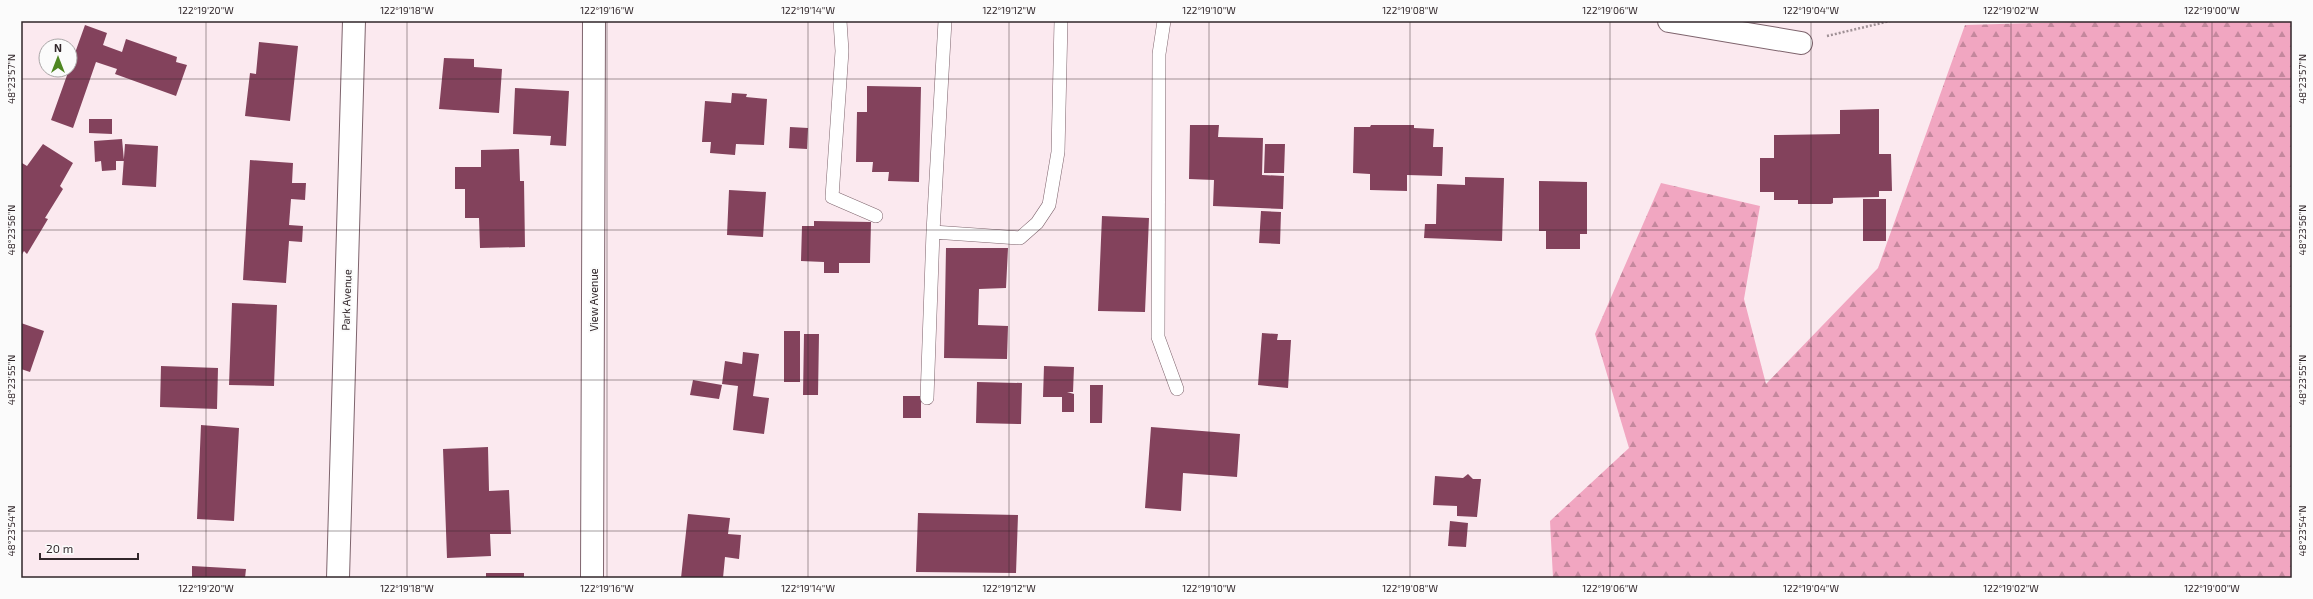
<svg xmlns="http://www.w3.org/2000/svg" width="2313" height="599" font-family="'Exo 2',sans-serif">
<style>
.forest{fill:url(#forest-firs)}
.building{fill:#83425c}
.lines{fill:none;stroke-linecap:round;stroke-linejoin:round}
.lane-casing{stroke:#7e646d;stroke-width:14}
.street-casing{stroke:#7e646d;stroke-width:24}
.path{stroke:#9f9095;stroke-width:2.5;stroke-dasharray:2 2;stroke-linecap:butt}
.lane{stroke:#fff;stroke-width:13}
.street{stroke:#fff;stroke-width:22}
.ticks{fill:none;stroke:#31262a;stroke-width:1;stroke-opacity:0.45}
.labels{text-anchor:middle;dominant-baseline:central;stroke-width:4;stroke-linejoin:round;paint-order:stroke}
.street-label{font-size:11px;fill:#31262a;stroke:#fbfbfb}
.neatline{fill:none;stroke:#31262a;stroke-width:1.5}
.ticks-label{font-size:10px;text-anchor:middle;fill:#31262a}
</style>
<defs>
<pattern id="forest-firs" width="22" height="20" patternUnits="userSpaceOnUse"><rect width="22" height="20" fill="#f1a6c1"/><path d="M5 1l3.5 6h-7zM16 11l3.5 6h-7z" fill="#c4879d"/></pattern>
</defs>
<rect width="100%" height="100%" fill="#fbe9ef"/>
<!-- forest -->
<path class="forest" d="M2111 21H2292V578H1553L1550 521 1629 448 1595 334 1661 183 1760 206 1744 299 1766 384 1878 268 1965 25Z"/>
<!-- building -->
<path class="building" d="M85 25 107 33 103 45 122 52 126 39 177 57 176 62 187 65 176 96 115 74 117 69 96 62 73 128 51 120Z
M259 42 298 46 290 121 245 116 250 73 256 74Z
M444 58 474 59V67L502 69 499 113 439 109Z
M867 86 921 87 919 182 888 181 889 172H872L873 162H856L857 112H867Z
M515 88 569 91 566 146 550 145 551 136 513 134Z
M732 93 747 94 746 97 767 99 764 145 736 144 735 155 710 153 711 142H702L705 101 731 103Z
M1879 109V154H1891L1892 191H1879V197L1833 198V203L1831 204H1798V200H1774V192H1760V158H1774V135L1840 134V110Z
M89 119H112V134L89 133Z
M1190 125H1219L1218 137 1263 138 1262 175 1284 176 1283 209 1213 206 1214 180 1189 179Z
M1371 125H1414V128L1434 129 1433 147H1443L1442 176 1407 175V191L1370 190V174L1353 173 1354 127H1370Z
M790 127 808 128 807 149 789 148Z
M122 139 124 161H116V170L102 171 101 161 95 162 94 141Z
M43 144 73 163 60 186 63 189 45 218 48 219 27 254 24 251 21 256V165L22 163 27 166Z
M125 144 158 146 156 187 122 185Z
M1265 144H1285L1284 173H1264Z
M519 149 520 181H524L525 247 480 248 479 218H465V189H455V167H481V150Z
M250 160 293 163 292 183H306L305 200 291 199 289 225 303 226 302 242 289 241 286 283 243 280Z
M1465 177 1504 178 1502 241 1424 238 1425 224H1436L1437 184 1465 185Z
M1539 181 1587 182V234H1580V249H1546V231H1539Z
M729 190 766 192 763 237 727 235Z
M1863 199H1886V241H1863Z
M1261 211 1281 212 1280 244 1259 243Z
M1102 216 1149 218 1145 312 1098 311Z
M814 221 871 222 870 263H839V273H824V262L801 261 802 226H814Z
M946 248H1008L1006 288 979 289 978 325 1008 326 1007 359 944 358Z
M232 303 277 305 274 386 229 385Z
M21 323 44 331 30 372 21 369Z
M784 331H800V382H784Z
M1262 333 1278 334 1277 340H1291L1288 388 1258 385Z
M804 334H819L818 395H803Z
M743 352 759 354 753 396 769 398 764 434 733 430 738 386 722 384 725 361 742 364Z
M161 366 218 368 217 409 160 407Z
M1044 366 1074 367 1073 392H1067L1074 394V412H1062V397H1043Z
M693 380 722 385 719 399 690 395Z
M977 382 1022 383 1021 424 976 423Z
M1090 385H1103L1102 423H1090Z
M903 396H921V418H903Z
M201 425 239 428 234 521 197 519Z
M1151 427 1240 434 1237 477 1183 473 1181 511 1145 508Z
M488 447 489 491 509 490 511 534H490L491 556 447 558 443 449Z
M1468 474 1473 479H1481L1477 517 1457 516V506L1433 505 1435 476 1463 478Z
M918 513 1018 515 1016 573 916 572Z
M688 514 730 518 728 534 741 535 739 559 725 557 723 578H681Z
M1450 521 1468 523 1466 547 1448 546Z
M192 566 246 569 245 578H192Z
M486 573H524V578H486Z"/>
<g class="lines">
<!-- lane casing -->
<g class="lane-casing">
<path id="lane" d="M840 21 842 51 832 197 876 216
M1164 21 1159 54 1158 337 1177 389
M933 232 1020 238 1037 223 1049 205 1058 152 1061 21
M927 398 933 232 945 21"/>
</g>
<!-- street casing -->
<g class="street-casing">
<path id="street" d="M1669 21 1801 43
M338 578 354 21
M592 578 594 21"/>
</g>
<!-- path -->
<path class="path" d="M1827 36 1890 21"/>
<!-- lane -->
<use href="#lane" class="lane"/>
<!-- street -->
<use href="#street" class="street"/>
</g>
<!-- ticks -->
<path class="ticks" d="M206 21V578M407 21V578M607 21V578M808 21V578M1009 21V578M1209 21V578M1410 21V578M1610 21V578M1811 21V578M2011 21V578M2212 21V578M21 79H2292M21 230H2292M21 380H2292M21 531H2292"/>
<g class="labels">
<!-- street labels -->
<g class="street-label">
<text transform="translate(346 300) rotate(-88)">Park Avenue</text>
<text transform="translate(593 300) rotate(-90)">View Avenue</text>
</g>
</g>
<!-- border -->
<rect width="2313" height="599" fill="none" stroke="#fbfbfb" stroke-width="44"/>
<!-- north arrow -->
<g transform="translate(58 58)"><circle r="19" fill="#fbfbfb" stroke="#aaa6a7"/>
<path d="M0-3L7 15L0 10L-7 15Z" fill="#4e8621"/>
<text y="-6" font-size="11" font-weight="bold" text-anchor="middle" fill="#31262a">N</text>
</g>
<!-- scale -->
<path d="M40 553v6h98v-6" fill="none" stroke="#31262a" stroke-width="2"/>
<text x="46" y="553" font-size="12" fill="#31262a" stroke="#fbfbfb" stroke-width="3" paint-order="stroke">20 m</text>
<rect x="22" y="22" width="2269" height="555" class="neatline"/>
<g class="ticks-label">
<text x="206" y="14">122°19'20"W</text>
<text x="407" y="14">122°19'18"W</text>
<text x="607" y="14">122°19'16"W</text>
<text x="808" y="14">122°19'14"W</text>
<text x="1009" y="14">122°19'12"W</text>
<text x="1209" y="14">122°19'10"W</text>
<text x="1410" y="14">122°19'08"W</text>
<text x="1610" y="14">122°19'06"W</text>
<text x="1811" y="14">122°19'04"W</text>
<text x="2011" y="14">122°19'02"W</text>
<text x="2212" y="14">122°19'00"W</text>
<text transform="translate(11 79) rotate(-90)" y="4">48°23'57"N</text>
<text transform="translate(2302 79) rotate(-90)" y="4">48°23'57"N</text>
<text transform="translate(11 230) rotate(-90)" y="4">48°23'56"N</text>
<text transform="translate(2302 230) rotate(-90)" y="4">48°23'56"N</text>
<text transform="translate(11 380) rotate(-90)" y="4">48°23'55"N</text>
<text transform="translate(2302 380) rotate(-90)" y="4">48°23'55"N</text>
<text transform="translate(11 531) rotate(-90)" y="4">48°23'54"N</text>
<text transform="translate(2302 531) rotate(-90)" y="4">48°23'54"N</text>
<text x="206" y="592">122°19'20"W</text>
<text x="407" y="592">122°19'18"W</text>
<text x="607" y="592">122°19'16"W</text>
<text x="808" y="592">122°19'14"W</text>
<text x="1009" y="592">122°19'12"W</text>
<text x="1209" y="592">122°19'10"W</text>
<text x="1410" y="592">122°19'08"W</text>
<text x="1610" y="592">122°19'06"W</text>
<text x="1811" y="592">122°19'04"W</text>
<text x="2011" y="592">122°19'02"W</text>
<text x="2212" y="592">122°19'00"W</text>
</g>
</svg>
